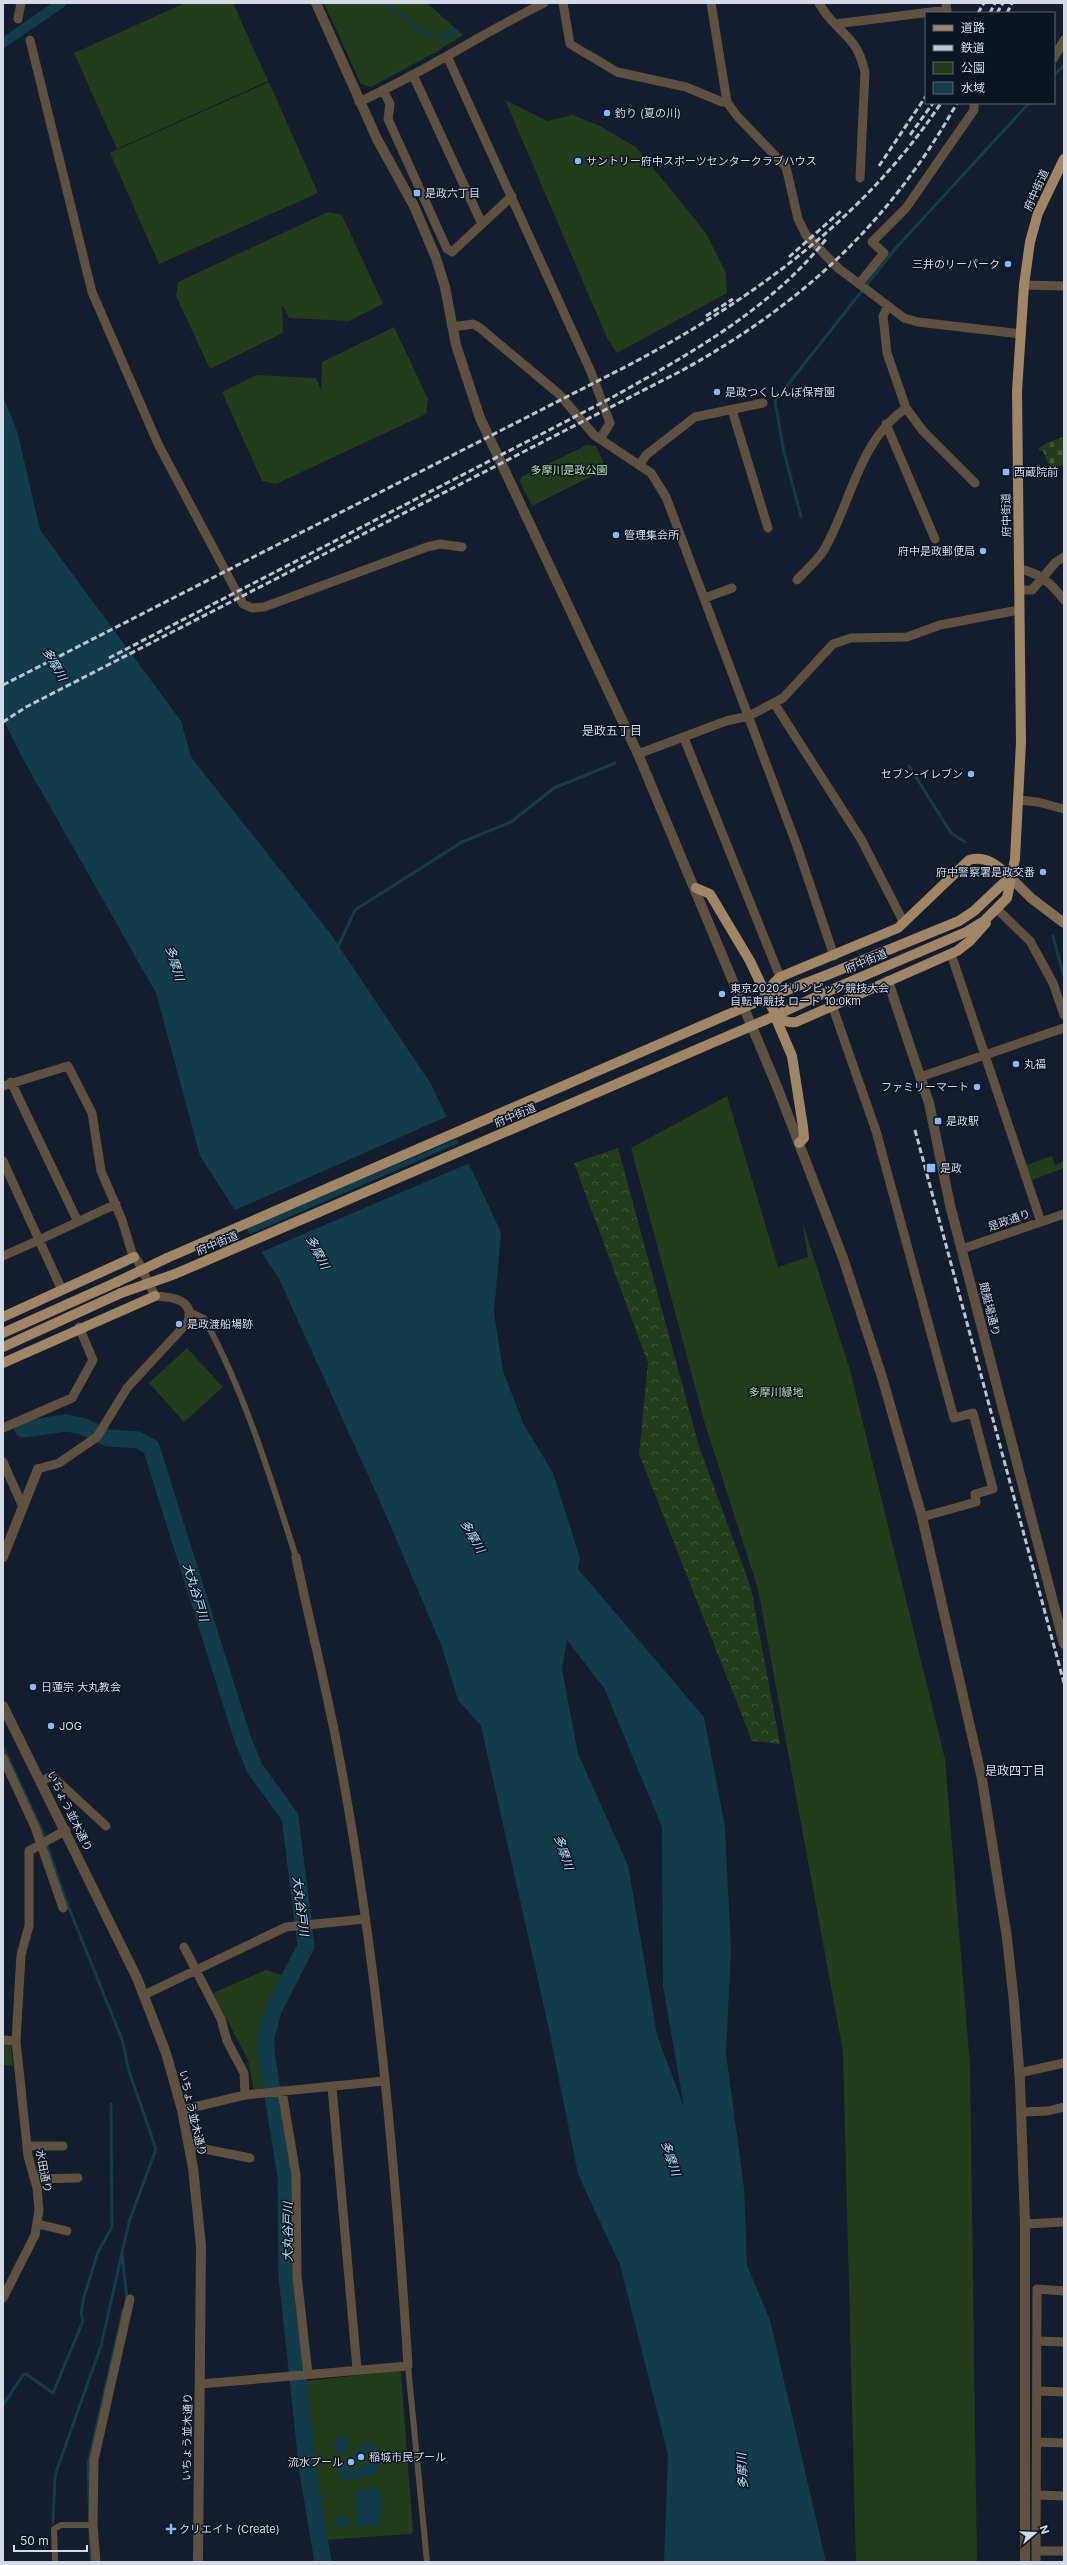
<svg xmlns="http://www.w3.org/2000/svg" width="1067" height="2565" font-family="Inter,'Noto Sans JP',sans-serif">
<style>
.green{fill:#223c1c}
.forest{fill:url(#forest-crowns)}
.cemetery{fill:url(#cemetery-stones)}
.water{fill:#123c4a;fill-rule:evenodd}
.pier{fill:#131d2d}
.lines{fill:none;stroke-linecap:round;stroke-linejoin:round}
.stream{stroke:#123c4a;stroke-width:3}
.canal{stroke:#123c4a;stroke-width:10}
.river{stroke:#123c4a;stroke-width:17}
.pedestrian{stroke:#5e5142;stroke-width:6}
.minor{stroke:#5e5142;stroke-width:9}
.tertiary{stroke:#5e5142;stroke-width:10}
.secondary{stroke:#836e57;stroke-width:10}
.primary{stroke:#a08566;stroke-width:10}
.rail{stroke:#bcc4d0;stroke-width:3;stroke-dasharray:6 3;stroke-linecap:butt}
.primary-bridge{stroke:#a08566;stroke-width:10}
.poi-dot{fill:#88bafc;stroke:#0a1423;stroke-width:1.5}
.labels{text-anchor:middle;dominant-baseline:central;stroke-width:3;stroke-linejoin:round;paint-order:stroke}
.poi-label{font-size:11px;fill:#d4dbe7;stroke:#0a1423;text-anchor:start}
.street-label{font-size:11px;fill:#d4dbe7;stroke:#0a1423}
.park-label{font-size:11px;fill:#b3e3a8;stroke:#0a1423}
.water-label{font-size:12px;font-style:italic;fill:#b4e5f7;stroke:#0a1423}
.neighbourhood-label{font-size:12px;fill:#d4dbe7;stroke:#0a1423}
</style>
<defs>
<pattern id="forest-crowns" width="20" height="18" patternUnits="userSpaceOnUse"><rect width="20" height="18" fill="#223c1c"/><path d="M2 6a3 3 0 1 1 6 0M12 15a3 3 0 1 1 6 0" fill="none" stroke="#41583d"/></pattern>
<pattern id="cemetery-stones" width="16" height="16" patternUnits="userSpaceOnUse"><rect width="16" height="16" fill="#223c1c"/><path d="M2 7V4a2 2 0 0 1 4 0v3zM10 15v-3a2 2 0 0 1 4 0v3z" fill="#41583d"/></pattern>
</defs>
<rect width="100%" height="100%" fill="#131d2d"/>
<!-- green -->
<path class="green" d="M185 3H233L268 81 117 149 74 53Z
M324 3H427L463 35 436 52 371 87 361 84Z
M269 82 318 193 159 264 110 153Z
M505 100 547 121 573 115 600 126 636 147 706 233 726 273 727 293 617 353 608 340Z
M328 212 342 215 383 304 349 321 289 318 282 305 283 333 210 369 176 296 178 282Z
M394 327 428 399 426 414 276 484 262 481 222 392 256 375 316 378 321 390 322 362Z
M587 445 596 446 606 469 532 506 520 482 521 477Z
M727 1096 778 1267 808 1257 802 1221 850 1370 945 1759 970 2065 977 2562H856L843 2052 758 1589 705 1424 631 1148Z
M1052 1156 1055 1165 1064 1161V1168L1032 1180 1026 1165Z
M187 1348 223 1387 184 1422 149 1383Z
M266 1970 287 1977C264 2015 260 2043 267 2087L254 2090 248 2060 213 1993Z
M3 2043 11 2045 13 2066 3 2065Z
M399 2371 401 2373 413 2532 411 2534 323 2540 305 2381Z"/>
<!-- forest -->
<path class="forest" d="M618 1148 699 1446 751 1588 780 1744 752 1741 639 1454 648 1363 574 1163Z"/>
<!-- cemetery -->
<path class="cemetery" d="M1064 437V465L1051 469 1043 451H1040L1038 449 1048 442Z"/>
<!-- water -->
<path class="water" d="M452 26 459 32 441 42 439 41 442 32 447 33Z
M3 396 18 434 40 530 181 721 191 757 330 933 431 1084 501 1232 494 1312 503 1371 523 1423 553 1473 580 1558 578 1569 704 1717 725 1827 731 1950 726 2053 744 2188 747 2265 770 2320 826 2562H664L668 2454 620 2265 578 2174 548 2025 481 1726 458 1700 442 1647 382 1506 279 1279 200 1156 156 993 23 759 3 719ZM567 1640 604 1688 662 1827 663 1986 684 2107 657 2035 628 1865 578 1754 562 1669Z
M343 2436 347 2438 349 2446 342 2454H338L334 2445 338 2437Z
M364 2443C378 2441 383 2452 381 2465L375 2471 376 2473 355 2481 354 2478 346 2480 340 2478 337 2472 342 2462 348 2461ZM365 2452 372 2453 373 2462 345 2472 343 2470 358 2462Z
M380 2488 382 2513H379L380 2526 358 2527 355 2490Z
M350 2517V2526L336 2527V2518Z"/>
<!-- pier -->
<path class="pier" d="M448 1116 459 1138 245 1229 233 1211Z
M461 1142 470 1163 259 1253 248 1235Z"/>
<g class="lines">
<!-- stream -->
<path class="stream" d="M386 3 419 30 432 35
M1054 75 1064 65
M801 517 784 452 775 401 895 249 1029 103
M909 766 951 833 965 842
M1053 936 1064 977
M337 949 355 910 462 842 511 822 554 788 615 763
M3 1747 42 1831 65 1898 123 2042 128 2068 156 2149 129 2222 101 2346 55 2475 53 2523
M122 2253 127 2299
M3 2405 23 2375 26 2374 53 2393 83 2321 81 2313 84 2297 98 2252 112 2227 111 2104
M91 2562 88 2464 123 2310"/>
<!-- canal -->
<path class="canal" d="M3 43 61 3"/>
<!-- river -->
<path class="river" d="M23 1429 66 1423 82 1426 108 1438 138 1440 151 1447 243 1740 255 1769 290 1817 306 1946 273 2011 266 2037V2053L286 2176 287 2276 308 2472 323 2562"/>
<!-- pedestrian -->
<path class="pedestrian" d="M189 1311 204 1318C245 1393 270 1476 296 1557
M408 2366 427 2562
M55 2562 54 2529 61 2525H93"/>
<!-- minor -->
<path class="minor" d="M563 3 570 44 617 72 686 87 722 102H727
M711 3 727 102 737 116 786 167 798 219 806 235 838 268 904 318 918 322 1021 334
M819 3C827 19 840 28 851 41 859 50 862 61 865 72L860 178
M18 19 21 3
M835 24 947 10 946 3
M30 40 92 292 158 444 243 604 252 608 264 607 427 547 440 544 462 547
M447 56 591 372 610 423 600 439
M1054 58 1064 40
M413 75 482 224
M383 90 390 104 388 119 447 249 452 252 512 196
M359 102C423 73 481 34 544 3
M859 284 884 253 872 242 906 208 974 110V103
M1024 285 1064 286
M888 306 883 316 887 353 906 408 923 431 975 483
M452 327 473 324 480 328 559 394 594 435 651 473 666 497 797 846 834 956
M732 410 768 528
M886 424 935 539
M640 464 646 455 695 417 763 403
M1019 569C1040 573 1051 583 1064 600
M797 580C806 570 817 561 824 550 851 503 859 440 906 408
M1019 590H1032L1056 562 1064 557
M705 598 732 588
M774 703 861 839 904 923
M684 738 780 977
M638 754 726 721 749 716 783 698 833 644 851 638 907 637 940 625 1019 610
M1019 800 1038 802 1064 809
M997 909 1030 941 1053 983 1064 1015
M951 954 1041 1222
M832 1005 876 1131 954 1418 973 1413 993 1489 975 1494 976 1502 922 1517
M920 1077 1064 1028
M11 1082 78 1222
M3 1086 68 1066 92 1113 101 1171 122 1220 132 1253 139 1263 155 1296C171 1297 195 1299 188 1322L127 1388 97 1437 59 1463 38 1469
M3 1161 39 1240 3 1256
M962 1249 1064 1214
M62 1290 39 1240 116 1204
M3 1428 72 1398 93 1360 79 1327
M3 1462 23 1507
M3 1758 35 1827 63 1908
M41 1781 52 1776 106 1826
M184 1947 221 2019 227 2041 244 2073 245 2095
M144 1995 286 1927 365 1919
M3 2040 16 2041
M1019 2073 1064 2063
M332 2087 357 2369
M282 2091 296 2175 297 2276 308 2374
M182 2110 245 2095 384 2081
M1021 2112 1048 2111 1064 2107
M27 2146H63
M189 2146 250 2158
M35 2179 78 2178
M38 2224 67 2231
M1025 2224 1064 2222
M3 2298 35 2235 39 2210 37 2188 28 2156 16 2041 21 1955 29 1926V1851L66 1830
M1037 2341 1064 2342
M200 2384 408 2366C395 2158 376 1950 337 1745 325 1682 309 1620 296 1557
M1037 2391 1064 2392
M1037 2442 1064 2443
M1036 2495 1064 2496
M1036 2551H1064
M96 2562 93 2525 94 2460 130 2299
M1036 2562 1037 2289 1064 2291"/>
<!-- tertiary -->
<path class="tertiary" d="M316 3 377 139 414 206 436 258 445 287 456 345 480 418 638 754 778 1089 843 1258 882 1377 922 1517 982 1779 1007 1938 1014 2003 1020 2082 1025 2224V2562
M888 981 929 1103 950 1205 1064 1644
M3 1557 38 1469
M3 1706 137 1978 166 2053 182 2110 193 2168 201 2246 198 2562"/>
<!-- secondary -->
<path class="secondary" d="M1010 877 1031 898 1064 923"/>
<!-- primary -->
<path class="primary" d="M696 888 710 894 750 961 768 999
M986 923 970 941 957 951 796 1022C780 1024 774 1013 768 999L773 984 780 977 898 928 969 860C987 855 998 866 1010 877
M827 975 959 921 974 911 1010 877
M833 989 966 932 984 921 1007 898 1015 859 1021 742 1017 391 1024 285 1030 242 1038 213 1064 159
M774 1014 792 1056 803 1127 804 1138 799 1143
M167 1258 761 1000
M175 1274 770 1018
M3 1317 134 1257
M3 1333 117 1282
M3 1347 121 1293
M3 1363 155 1296"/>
<!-- rail -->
<path class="rail" d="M978 13 984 3
M990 13 995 3
M997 13 1003 3
M1007 13 1012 3
M910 135 933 103
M879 166 926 96
M789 257 841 211
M706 316 733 299
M109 658 611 398C688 355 771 309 827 238
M3 685 629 365C750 301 864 219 941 103
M3 722 26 707 681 371C801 305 890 223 957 103
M915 1130 1064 1683"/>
<!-- primary-bridge -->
<path class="primary-bridge" d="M761 1000 827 975
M770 1018 833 989
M117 1282 167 1258
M121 1293 175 1274"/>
</g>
<!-- markers -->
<g class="poi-dot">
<circle cx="607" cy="113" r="4"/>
<circle cx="578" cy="161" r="4"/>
<rect x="413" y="189" width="8" height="8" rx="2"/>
<circle cx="1008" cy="264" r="4"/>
<circle cx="717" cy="392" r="4"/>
<rect x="1002" y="468" width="8" height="8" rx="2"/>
<circle cx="616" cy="535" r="4"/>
<circle cx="983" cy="551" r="4"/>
<circle cx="971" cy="774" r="4"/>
<circle cx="1043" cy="872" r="4"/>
<circle cx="722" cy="994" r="4"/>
<circle cx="1016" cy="1064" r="4"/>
<circle cx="977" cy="1087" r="4"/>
<rect x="934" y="1117" width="8" height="8" rx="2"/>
<rect x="926" y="1163" width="10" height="10" rx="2"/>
<circle cx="179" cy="1324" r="4"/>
<circle cx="33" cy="1687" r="4"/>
<circle cx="51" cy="1726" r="4"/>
<circle cx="361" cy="2457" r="4"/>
<circle cx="351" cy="2462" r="4"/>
<path d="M169 2523h4v4h4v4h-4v4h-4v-4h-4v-4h4z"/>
</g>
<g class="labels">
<!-- poi labels -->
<g class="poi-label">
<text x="615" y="113">釣り (夏の川)</text>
<text x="586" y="161">サントリー府中スポーツセンタークラブハウス</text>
<text x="425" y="193">是政六丁目</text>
<text x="1000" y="264" text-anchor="end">三井のリーパーク</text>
<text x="725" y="392">是政つくしんぼ保育園</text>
<text x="1014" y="472">西蔵院前</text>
<text x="624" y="535">管理集会所</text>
<text x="975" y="551" text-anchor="end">府中是政郵便局</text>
<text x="963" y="774" text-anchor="end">セブン-イレブン</text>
<text x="1035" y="872" text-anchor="end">府中警察署是政交番</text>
<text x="730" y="988">東京2020オリンピック競技大会<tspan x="730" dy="13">自転車競技 ロード 10.0km</tspan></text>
<text x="1024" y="1064">丸福</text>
<text x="969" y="1087" text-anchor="end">ファミリーマート</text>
<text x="946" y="1121">是政駅</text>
<text x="940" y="1168">是政</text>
<text x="187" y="1324">是政渡船場跡</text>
<text x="41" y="1687">日蓮宗 大丸教会</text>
<text x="59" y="1726">JOG</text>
<text x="369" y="2457">稲城市民プール</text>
<text x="343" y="2462" text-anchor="end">流水プール</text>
<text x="179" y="2529">クリエイト (Create)</text>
</g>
<!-- street labels -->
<g class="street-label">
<text transform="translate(1036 190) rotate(-66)">府中街道</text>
<text transform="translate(1006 515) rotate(-91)">府中街道</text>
<text transform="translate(866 961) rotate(-23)">府中街道</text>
<text transform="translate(515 1115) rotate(-23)">府中街道</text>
<text transform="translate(1009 1220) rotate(-19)">是政通り</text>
<text transform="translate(217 1243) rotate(-23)">府中街道</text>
<text transform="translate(990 1309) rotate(76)">競艇場通り</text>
<text transform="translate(70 1811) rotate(64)">いちょう並木通り</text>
<text transform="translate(193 2113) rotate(77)">いちょう並木通り</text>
<text transform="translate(44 2171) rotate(79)">水田通り</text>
<text transform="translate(187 2437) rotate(-89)">いちょう並木通り</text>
</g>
<!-- park labels -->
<g class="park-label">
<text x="569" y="470">多摩川是政公園</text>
<text x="776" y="1392">多摩川緑地</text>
</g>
<!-- water labels -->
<g class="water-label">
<text transform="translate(55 664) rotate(60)">多摩川</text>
<text transform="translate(175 963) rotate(73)">多摩川</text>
<text transform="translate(318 1252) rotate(63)">多摩川</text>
<text transform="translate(473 1536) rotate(60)">多摩川</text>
<text transform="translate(196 1592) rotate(73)">大丸谷戸川</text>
<text transform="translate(564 1852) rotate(71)">多摩川</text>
<text transform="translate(301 1906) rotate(83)">大丸谷戸川</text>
<text transform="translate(671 2158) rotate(71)">多摩川</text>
<text transform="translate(287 2232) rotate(-90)">大丸谷戸川</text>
<text transform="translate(742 2471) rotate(-93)">多摩川</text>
</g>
<!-- neighbourhood labels -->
<g class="neighbourhood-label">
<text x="612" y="730">是政五丁目</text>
<text x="1015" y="1770">是政四丁目</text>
</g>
</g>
<!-- border -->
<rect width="1067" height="2565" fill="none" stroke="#d4dbe7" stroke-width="8"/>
<!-- legend -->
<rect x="925" y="12" width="130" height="92" fill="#0a1423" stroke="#5b6471"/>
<rect x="933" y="25" width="20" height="6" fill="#a08566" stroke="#5b6471"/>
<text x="961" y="32" font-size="12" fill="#d4dbe7">道路</text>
<rect x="933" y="45" width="20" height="6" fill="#bcc4d0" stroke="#5b6471"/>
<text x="961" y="52" font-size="12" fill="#d4dbe7">鉄道</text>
<rect x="933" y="62" width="20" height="12" fill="#223c1c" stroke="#5b6471"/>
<text x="961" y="72" font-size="12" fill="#d4dbe7">公園</text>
<rect x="933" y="82" width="20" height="12" fill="#123c4a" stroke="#5b6471"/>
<text x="961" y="92" font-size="12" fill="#d4dbe7">水域</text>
<!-- north arrow -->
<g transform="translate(1035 2533) rotate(71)" stroke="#0a1423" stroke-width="3" paint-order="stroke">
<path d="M0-3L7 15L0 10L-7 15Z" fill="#d4dbe7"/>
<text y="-6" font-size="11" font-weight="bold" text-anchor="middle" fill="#d4dbe7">N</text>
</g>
<!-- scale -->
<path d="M14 2545v6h73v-6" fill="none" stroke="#d4dbe7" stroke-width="2"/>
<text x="20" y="2545" font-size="12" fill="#d4dbe7" stroke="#0a1423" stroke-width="3" paint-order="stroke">50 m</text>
</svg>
